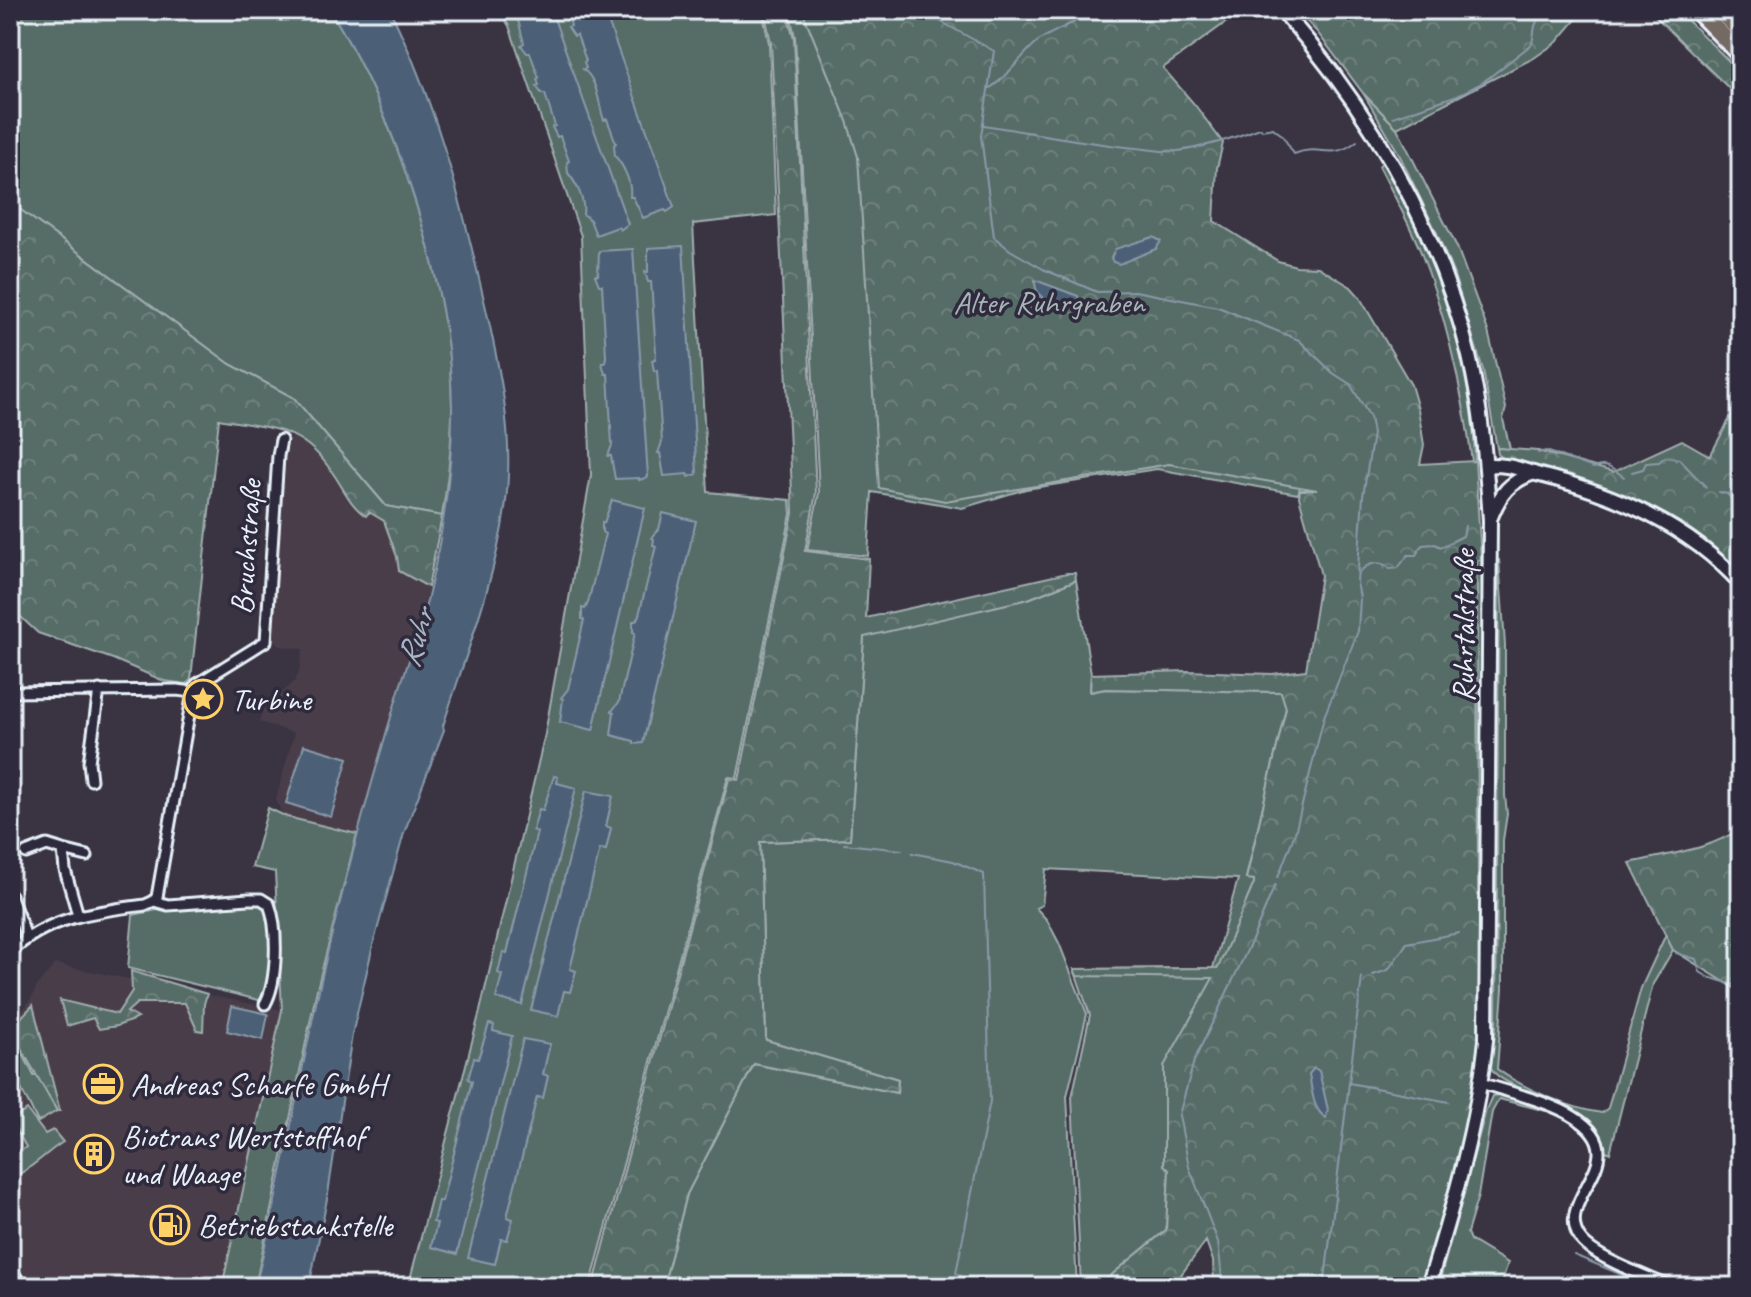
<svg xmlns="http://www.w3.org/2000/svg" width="1751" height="1297" font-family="Caveat,sans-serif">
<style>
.built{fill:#483e48}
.grass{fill:#576c66;stroke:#a0aeaf;stroke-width:2}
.forest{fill:url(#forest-crowns);stroke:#a0aeaf;stroke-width:2}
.water{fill:#4b6076;stroke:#8a9aaa;stroke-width:2}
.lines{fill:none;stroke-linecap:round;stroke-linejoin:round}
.stream{stroke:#8a9aaa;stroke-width:2}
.minor-casing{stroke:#e8f1f8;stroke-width:15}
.secondary-casing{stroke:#e8f1f8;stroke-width:18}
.motorway-casing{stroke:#e8f1f8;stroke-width:22}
.minor{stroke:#2f2a3d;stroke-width:9}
.secondary{stroke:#2f2a3d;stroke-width:12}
.motorway{stroke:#756964;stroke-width:16}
.labels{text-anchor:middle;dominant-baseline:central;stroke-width:7;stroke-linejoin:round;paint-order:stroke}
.park-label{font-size:32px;fill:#a7b5b6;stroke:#2f2a3d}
.street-label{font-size:32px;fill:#e8f1f8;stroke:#2f2a3d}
.poi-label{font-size:32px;fill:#e8f1f8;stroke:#2f2a3d;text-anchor:start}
.water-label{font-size:34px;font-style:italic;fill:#a9b7c4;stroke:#2f2a3d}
</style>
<defs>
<pattern id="forest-crowns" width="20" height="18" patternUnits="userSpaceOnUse" patternTransform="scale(2)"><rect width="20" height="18" fill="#576c66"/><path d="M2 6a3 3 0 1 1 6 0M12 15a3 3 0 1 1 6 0" fill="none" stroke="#6f817d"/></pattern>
</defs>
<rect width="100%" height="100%" fill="#3a3342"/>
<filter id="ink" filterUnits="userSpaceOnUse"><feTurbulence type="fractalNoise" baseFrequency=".0125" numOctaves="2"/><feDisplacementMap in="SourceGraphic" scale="16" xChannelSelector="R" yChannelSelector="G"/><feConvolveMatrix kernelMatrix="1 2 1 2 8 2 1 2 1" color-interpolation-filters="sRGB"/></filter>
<g filter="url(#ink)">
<!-- built -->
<path class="built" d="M294 434 306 442 325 461 356 510 366 516 369 512 384 521 396 557 398 572 429 588 357 833 286 816 281 812 276 799 294 733 259 722 263 710 295 681 299 671 303 649 280 646 266 628 274 589 282 455Z
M55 964 282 1010 222 1287H32L10 1256V1029L34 994 36 987Z"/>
<!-- grass -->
<path class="grass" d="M10 10H330C395 114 451 283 452 407 452 443 448 480 442 516L386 506 294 398 230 364 10 202Z
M499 10H762L769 43 776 215 693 224 708 492 790 500 791 514 737 778 728 777 590 1287H408L480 1011 545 734 591 475 581 236 509 26Z
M789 10H908L1354 492 1300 487 1298 494 1157 469 1026 489 962 508 872 492 868 556 807 550 819 493 795 37Z
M1363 93 1397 128 1457 247 1488 331 1506 408 1503 419 1510 449 1497 448 1483 370 1454 275 1437 233 1398 152Z
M1383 161C1397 188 1412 216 1425 244 1451 304 1474 395 1475 461H1472C1462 389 1447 318 1420 250 1408 221 1393 194 1379 166Z
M1481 559 1484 655 1483 896H1477C1476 784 1481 672 1473 561Z
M1499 559 1505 645V795L1507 814 1503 840V989L1497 1069C1523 1088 1570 1109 1602 1113L1608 1108 1641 988 1667 932 1673 950 1653 984 1610 1153 1604 1150C1588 1110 1552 1102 1516 1086 1507 1082 1496 1077 1491 1068L1496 1026Z
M1076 580 1091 674 1090 692 1105 689 1282 692 1286 708 1246 878 1278 882 1371 1287H1218L1216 1259 1169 1171 1166 1230 1097 1287H1081L1072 1097 1090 1015 1074 969 1213 968 1238 879 1046 869 1042 905 1036 908 1047 920 1059 943 1087 1014 1067 1096 1077 1287H663L687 1194 754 1064 897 1093 898 1079 766 1040 760 842 850 839 864 636 1028 599Z
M268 808 287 817 357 834 317 989 255 1287H222L282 1010 275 872 252 867Z
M252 901 265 904C277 935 271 970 263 1001L128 968 133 915 167 908Z
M15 1038 34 1076H37L57 1111 38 1122 19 1085 10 1089V1041Z
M1498 1095 1547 1108 1546 1111 1499 1099 1492 1112 1478 1196 1467 1233 1470 1240 1508 1263 1500 1287H1438L1486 1110 1492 1096Z
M27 1110 45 1134 53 1130 63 1142C44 1154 31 1170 10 1179V1159L26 1147 11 1120Z"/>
<!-- forest -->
<path class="forest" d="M764 10H786L794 38 816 493 805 551 869 559 866 618 1067 573H1075L1076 580 1028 599 864 637 850 839 760 842 766 1040 898 1079 897 1093 754 1064 687 1194 663 1287H593L729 779 739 780 793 513 771 43Z
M802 10H927L932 12 934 10H1243L1163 68 1195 105 1223 143 1217 168 1214 221 1278 261 1296 266 1318 267 1351 287 1359 296 1411 385 1418 409 1424 445 1420 464 1475 461 1481 559 1477 561 1478 895 1483 896 1481 1031 1474 1085 1467 1129 1421 1287H1214L1213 1261 1206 1241 1172 1287H1097L1166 1230 1169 1170 1164 1165V1066L1213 978 1077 976 1074 969 1218 968 1254 883V880L1246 879 1286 708 1281 692 1105 689 1090 692 1091 674 1186 671 1272 674 1306 670 1321 575 1299 497 1300 490H1317L1169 464 945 501 879 488 858 157 847 121Z
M1296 10H1584L1557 42 1534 58 1397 128 1363 93 1317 32Z
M1649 10H1677L1741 73V100Z
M10 202 230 364 294 398 386 506 442 516 428 587 399 571 397 557 384 521 369 512 366 516C350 506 343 487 332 472 301 425 270 429 219 419L191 679 187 684 164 681 113 659 38 633 10 607Z
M1741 402V574C1678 501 1593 483 1505 460L1498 454 1497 448 1538 451 1613 472 1682 440 1710 456 1737 405Z
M1741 828V992L1673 950 1630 863C1666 854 1711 850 1741 828Z
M131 971 207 994 204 1004 203 1031 197 1030 185 1003H137L127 1012 138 1018 117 1026 99 1029 93 1018 67 1026 60 1000 117 1014 132 991Z
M33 1005 60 1111H57L10 1029Z"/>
<!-- water -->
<path class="water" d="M330 10H390C433 97 459 192 481 287 498 360 516 434 505 509 495 580 465 657 443 726L444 730 404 833 373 945 352 1035 328 1194 309 1287H255C288 1158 307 1026 341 898 359 827 379 756 400 687 408 663 416 640 423 617 440 552 453 474 452 406 450 282 396 115 330 10Z
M547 10H551L628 224 620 230 618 227 596 235 590 220 583 214C585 200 577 184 568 173L567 162 569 161 560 136 557 137 552 127 555 126 545 94H542L536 86 539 85 537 79 539 78 530 53H527L521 45 524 43 518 20Z
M567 10H604L674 207 667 212 665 210 643 218 633 197H630C632 183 624 166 615 156L614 145 616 143 607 119 604 120C598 105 599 81 583 69L586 68 584 62 586 61 577 35 574 36 568 27 571 26Z
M1153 237 1161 241 1156 249 1119 264 1113 262 1111 258 1115 249Z
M683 246 697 474 689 477 688 474 664 476 660 453H658L662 442 657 371H654L652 360 655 359 656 353 651 282H648L645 272H648V248Z
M633 249 648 477 639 480V478L615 479 611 456H608L612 445 608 374H605L602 363H605L606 356 602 285H599L595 275H598L599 251Z
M1035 280 1078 296V304C1061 311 1034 301 1035 280Z
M612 500 645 508 593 730 560 722 563 699 561 698 568 689 584 620 582 619V608L585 609 588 603 605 534 602 532V522L604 523Z
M663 513 696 521 643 743 634 744V741L611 735 614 712 612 711 619 702 635 633 633 632V621H636L639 615 656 546 653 545 654 539 652 538 659 529Z
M304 745 348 758 331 817 286 803Z
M554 776 558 777 557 783 576 788 522 1005 496 998 502 975 498 973 503 952 507 953 537 832 533 830 539 809 543 810Z
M586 791 613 796 606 826 611 828 606 850 600 849 570 969 576 971 570 992 564 991 558 1016 531 1010Z
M232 1006 268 1014 263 1040 227 1031Z
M489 1024 494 1025 493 1031 512 1036 457 1254 431 1247 437 1223 433 1222 438 1201H442L472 1081 468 1079 474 1058 478 1059Z
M523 1039 550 1044 543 1074 548 1076 543 1098 537 1097 507 1217 513 1219 507 1240 501 1239 495 1264 468 1258Z
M1314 1068 1319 1071 1328 1110 1326 1118C1312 1109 1312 1089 1309 1074Z"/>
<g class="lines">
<!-- stream -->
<path class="stream" d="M920 10 994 51 981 136 994 237 1010 250 1043 269 1097 292 1135 291 1218 307 1299 340 1333 373 1350 384 1370 417 1373 434 1363 496 1357 582 1360 598 1358 631 1324 717 1295 833 1278 877
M990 88C1008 77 1020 57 1036 43 1051 30 1082 22 1092 10
M1393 117 1458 95 1482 83 1532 44 1535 26 1542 10
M984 125C1034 133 1085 143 1136 148 1149 149 1165 153 1178 151 1207 147 1234 138 1260 128L1262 130 1273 128 1282 135 1294 154C1323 143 1330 162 1357 141
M1538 453 1546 451 1594 468C1606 462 1614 470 1624 477
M1632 472 1643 469 1646 463 1659 462 1665 457 1679 459 1706 487
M1719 492 1727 494 1741 492
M1728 495 1741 512
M1359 573C1367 563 1381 559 1390 569L1398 568 1408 555H1416L1422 545 1435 544 1441 547 1463 536 1465 526
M844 844 902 850
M912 853 953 861 984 874 990 1101 956 1273 963 1277 1013 1287
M1676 953 1696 959 1700 972 1708 977 1741 987
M1373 975 1388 970 1407 943 1459 933
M1349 1083 1449 1102
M1574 1255 1651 1287
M1325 1285C1353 1284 1380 1286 1407 1281
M1223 1287 1218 1242 1189 1167 1179 1115 1194 1061 1252 940 1275 885
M1324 1287 1362 977"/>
<!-- minor casing -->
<g class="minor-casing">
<path id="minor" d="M10 692 177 690 193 692
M91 780 89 762 99 690
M26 853 47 845 63 850
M10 895 27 939
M154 901 168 905 249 899H261L269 904C278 927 278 981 265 1004
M78 915 65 870 63 850 87 856
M10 953C45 917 98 911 145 905L154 901 157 897 193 692 197 684 266 641 278 456 281 440
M1481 1083C1508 1092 1551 1102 1574 1117 1639 1157 1554 1197 1579 1237 1592 1258 1647 1276 1671 1287"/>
</g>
<!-- secondary casing -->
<g class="secondary-casing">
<path id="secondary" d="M1282 10C1369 110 1438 227 1469 356 1482 410 1486 465 1490 520L1486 1040C1477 1125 1453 1206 1428 1287
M1486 465C1508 464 1519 469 1540 475 1615 494 1688 525 1741 584
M1491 517C1500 494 1510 481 1534 473
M10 1271 21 1287"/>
</g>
<!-- motorway casing -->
<g class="motorway-casing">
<path id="motorway" d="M1697 10 1741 55
M1720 10 1741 32"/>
</g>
<!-- minor -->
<use href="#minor" class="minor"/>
<!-- secondary -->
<use href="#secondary" class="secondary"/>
<!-- motorway -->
<use href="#motorway" class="motorway"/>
</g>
</g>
<!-- icons -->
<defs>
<g id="sight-ring" transform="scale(2)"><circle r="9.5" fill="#2f2a3d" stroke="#ffd166" stroke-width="1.5"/><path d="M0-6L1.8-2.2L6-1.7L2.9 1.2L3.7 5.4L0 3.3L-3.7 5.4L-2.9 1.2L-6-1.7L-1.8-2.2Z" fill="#ffd166"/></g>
<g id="office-ring" transform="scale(2)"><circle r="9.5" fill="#2f2a3d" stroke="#ffd166" stroke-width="1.5"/><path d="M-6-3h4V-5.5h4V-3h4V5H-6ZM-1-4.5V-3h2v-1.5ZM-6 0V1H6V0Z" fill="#ffd166"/></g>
<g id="building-ring" transform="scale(2)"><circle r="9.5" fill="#2f2a3d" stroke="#ffd166" stroke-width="1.5"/><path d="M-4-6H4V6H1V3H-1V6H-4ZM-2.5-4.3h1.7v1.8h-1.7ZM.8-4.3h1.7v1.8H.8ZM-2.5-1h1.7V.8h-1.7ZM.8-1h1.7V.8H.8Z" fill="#ffd166"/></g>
<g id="fuel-ring" transform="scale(2)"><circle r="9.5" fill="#2f2a3d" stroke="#ffd166" stroke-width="1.5"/><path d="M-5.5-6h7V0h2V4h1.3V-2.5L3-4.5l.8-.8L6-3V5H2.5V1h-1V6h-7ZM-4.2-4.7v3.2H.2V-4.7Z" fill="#ffd166"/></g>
</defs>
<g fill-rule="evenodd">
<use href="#sight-ring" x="203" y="699"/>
<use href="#office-ring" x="103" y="1084"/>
<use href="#building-ring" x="94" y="1154"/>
<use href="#fuel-ring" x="170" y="1225"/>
</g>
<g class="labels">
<!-- park labels -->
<g class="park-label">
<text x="1049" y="302">Alter Ruhrgraben</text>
</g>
<!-- street labels -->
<g class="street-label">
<text transform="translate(246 547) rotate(-86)">Bruchstraße</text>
<text transform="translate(1463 626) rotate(-90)">Ruhrtalstraße</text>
</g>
<!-- poi labels -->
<g class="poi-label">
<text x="231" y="699">Turbine</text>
<text x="131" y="1084">Andreas Scharfe GmbH</text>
<text x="122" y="1136">Biotrans Wertstoffhof<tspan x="122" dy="37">und Waage</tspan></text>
<text x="198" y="1225">Betriebstankstelle</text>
</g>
<!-- water labels -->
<g class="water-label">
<text transform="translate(415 638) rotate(-73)">Ruhr</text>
</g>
</g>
<!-- margin -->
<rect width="1751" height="1297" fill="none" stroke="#2f2a3d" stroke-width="40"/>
<rect x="20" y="20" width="1711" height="1257" fill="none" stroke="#e8f1f8" stroke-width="3" filter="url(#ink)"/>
</svg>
